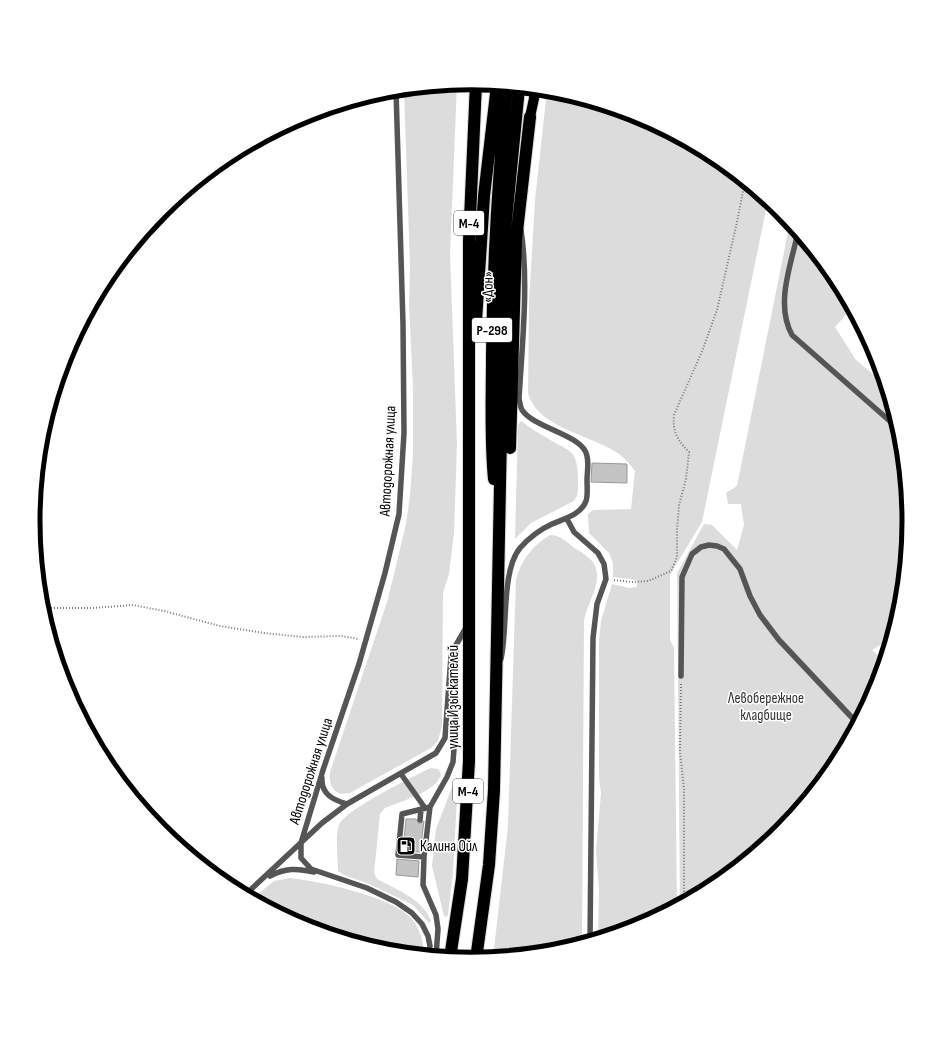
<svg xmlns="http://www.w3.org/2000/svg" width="943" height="1043" font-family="'Sofia Sans Condensed',sans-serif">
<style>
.green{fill:#dcdcdc}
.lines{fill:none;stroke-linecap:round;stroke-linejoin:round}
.stream{stroke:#a3a3a3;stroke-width:3.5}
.building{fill:#c4c4c4;stroke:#999}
.primary-casing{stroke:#dbdbdb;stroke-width:12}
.highway-casing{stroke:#dbdbdb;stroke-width:14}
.path{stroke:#777;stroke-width:2;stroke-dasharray:1 2;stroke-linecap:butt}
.lane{stroke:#555;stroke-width:5.5}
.primary{stroke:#000;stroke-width:10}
.highway{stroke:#000;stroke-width:12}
.labels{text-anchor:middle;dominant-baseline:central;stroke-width:3;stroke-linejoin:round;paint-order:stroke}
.shield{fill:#fff;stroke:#4c4c4c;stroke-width:1}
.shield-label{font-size:14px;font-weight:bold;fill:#000}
.street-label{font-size:15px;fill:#000;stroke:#fff}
.park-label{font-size:15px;fill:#333;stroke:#fff}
.poi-label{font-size:15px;fill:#000;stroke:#fff;text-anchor:start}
.rim{fill:none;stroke:#000;stroke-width:5}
</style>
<rect width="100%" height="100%" fill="#fff"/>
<!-- green -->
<path class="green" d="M457 84 450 254 457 444 454 533 449 574 443 593 442 726 438 741 431 748 350 793 341 794C331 790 329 783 330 772L388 599 406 524 410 495 413 454V388L409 304 410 266 404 90Z
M547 90 557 91 640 116 715 157 768 200 702 522 670 575V640L674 648 677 907 639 927 598 939 599 890 596 851 601 793 599 779V640L601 621 612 584 629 588 637 587V580L613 577V563L609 553 589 533 588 514 593 510 631 509 635 471C630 464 623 456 616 452 588 434 539 428 528 394L529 303 535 200Z
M790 222 829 269 827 281 833 274 852 308 835 327 856 360 887 386 902 436 910 522 902 607 892 638 872 650 885 662 877 690 836 765 781 832 715 886 680 905 677 573 704 524 712 525 737 550 744 525 741 504H728L726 493 737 486Z
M521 421C529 427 538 433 547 438 570 452 578 449 578 480 578 488 579 495 574 501L531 523 515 539 518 425Z
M550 535C561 535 566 542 576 549 581 552 589 557 593 562 605 581 587 602 584 621L582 944 557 952 493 958 508 826 516 580C521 560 532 546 550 535Z
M430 768 438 769 441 774C438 791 400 802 385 808L380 814 374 873 377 879C397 890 423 899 431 921L429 923 413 905 369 884 344 875 338 871V868C338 857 335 835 339 825 346 809 413 777 430 768Z
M456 777 458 780 453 872 448 915 446 917 444 916 432 866 436 829Z
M290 878C319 881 388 896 409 916 419 926 425 942 423 955L386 952 303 927 252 899 274 881Z"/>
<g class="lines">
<!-- stream -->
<path class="stream" d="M408 953H421"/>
</g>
<!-- building -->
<path class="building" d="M592 463 627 464V483L591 482Z
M406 819H416L419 824 424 821 420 852 403 851Z
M397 859 419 861 418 877 396 875Z"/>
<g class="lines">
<!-- primary casing -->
<g class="primary-casing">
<path id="primary" d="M530 117 536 89"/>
</g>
<!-- highway casing -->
<g class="highway-casing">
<path id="highway" d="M476 321 484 196 497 85
M510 448 516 240 530 117
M494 479C490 438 492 397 492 355 493 265 498 176 507 87
M450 958 462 879 469 761V241L476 83
M476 959 489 865 494 790 505 231 519 88"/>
</g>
<!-- path -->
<path class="path" d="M614 580 632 582 648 581 671 571 677 557V531L679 505 686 479 689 452C678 441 672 431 674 415L703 349 717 310 737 222 745 181
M42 608H93L133 605 164 611 220 626 264 633 303 637 341 636 359 639
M681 684 680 751 684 789V903"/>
<!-- lane -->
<path class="lane" d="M396 90 403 324 404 433 399 514 385 573 359 664 323 770 301 843V858L311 869 367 888 396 902 412 913 422 924 428 936 430 946 428 956
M798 232C791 265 775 304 792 335L900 430
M567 519 574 532 598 553 604 564 606 579 597 604 593 638 590 942
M501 659C508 628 501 571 520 548 528 539 541 529 552 524 563 519 581 515 586 501 588 496 587 486 587 480 587 473 589 464 587 456 584 435 535 429 522 410 520 407 520 402 519 399 522 346 529 282 521 230
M681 676 682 577 692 554 701 547 709 545 717 546 724 549 740 569 750 596 760 615 779 640 858 724
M401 774 425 808
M322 778C321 794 333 800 347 804
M420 820 421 809
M424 857 398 855 402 814 430 807
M270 876C285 868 297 868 314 872
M245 895 322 823 347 804 436 753 445 738 451 656 456 645
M436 956 438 929 436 915 423 885 424 857 430 807 447 777 453 762 456 721V645L467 626"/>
<!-- primary -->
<use href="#primary" class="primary"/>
<!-- highway -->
<use href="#highway" class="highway"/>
</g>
<!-- icons -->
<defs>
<g id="fuel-square" transform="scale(1)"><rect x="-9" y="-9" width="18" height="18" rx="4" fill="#000" stroke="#fff"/><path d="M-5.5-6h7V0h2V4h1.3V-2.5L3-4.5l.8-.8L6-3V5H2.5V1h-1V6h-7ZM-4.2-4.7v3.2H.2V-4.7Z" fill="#fff"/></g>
</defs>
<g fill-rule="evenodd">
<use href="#fuel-square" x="406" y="846"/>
</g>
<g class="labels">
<!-- shield labels -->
<g class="shield">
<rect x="454" y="211" width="30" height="24" rx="3"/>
<rect x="472" y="318" width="40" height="24" rx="3"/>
<rect x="453" y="779" width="30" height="24" rx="3"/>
</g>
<g class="shield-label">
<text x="469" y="223">М-4</text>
<text x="492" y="330">Р-298</text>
<text x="468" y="791">М-4</text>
</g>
<!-- street labels -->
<g class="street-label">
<text transform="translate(488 287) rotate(-89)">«Дон»</text>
<text transform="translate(388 461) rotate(-87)">Автодорожная улица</text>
<text transform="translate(453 697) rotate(-90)">улица Изыскателей</text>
<text transform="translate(311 771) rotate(-72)">Автодорожная улица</text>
</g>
<!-- park labels -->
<g class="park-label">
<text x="766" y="698">Левобережное<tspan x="766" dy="17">кладбище</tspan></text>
</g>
<!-- poi labels -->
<g class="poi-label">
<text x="420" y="846">Калина Ойл</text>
</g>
</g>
<!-- crop -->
<path d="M0 0H943V1043H0ZM40 521a431 431 0 1 1 862 0a431 431 0 1 1-862 0Z" fill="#fff" fill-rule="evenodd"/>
<path class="rim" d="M40 521a431 431 0 1 1 862 0a431 431 0 1 1-862 0Z"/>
</svg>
